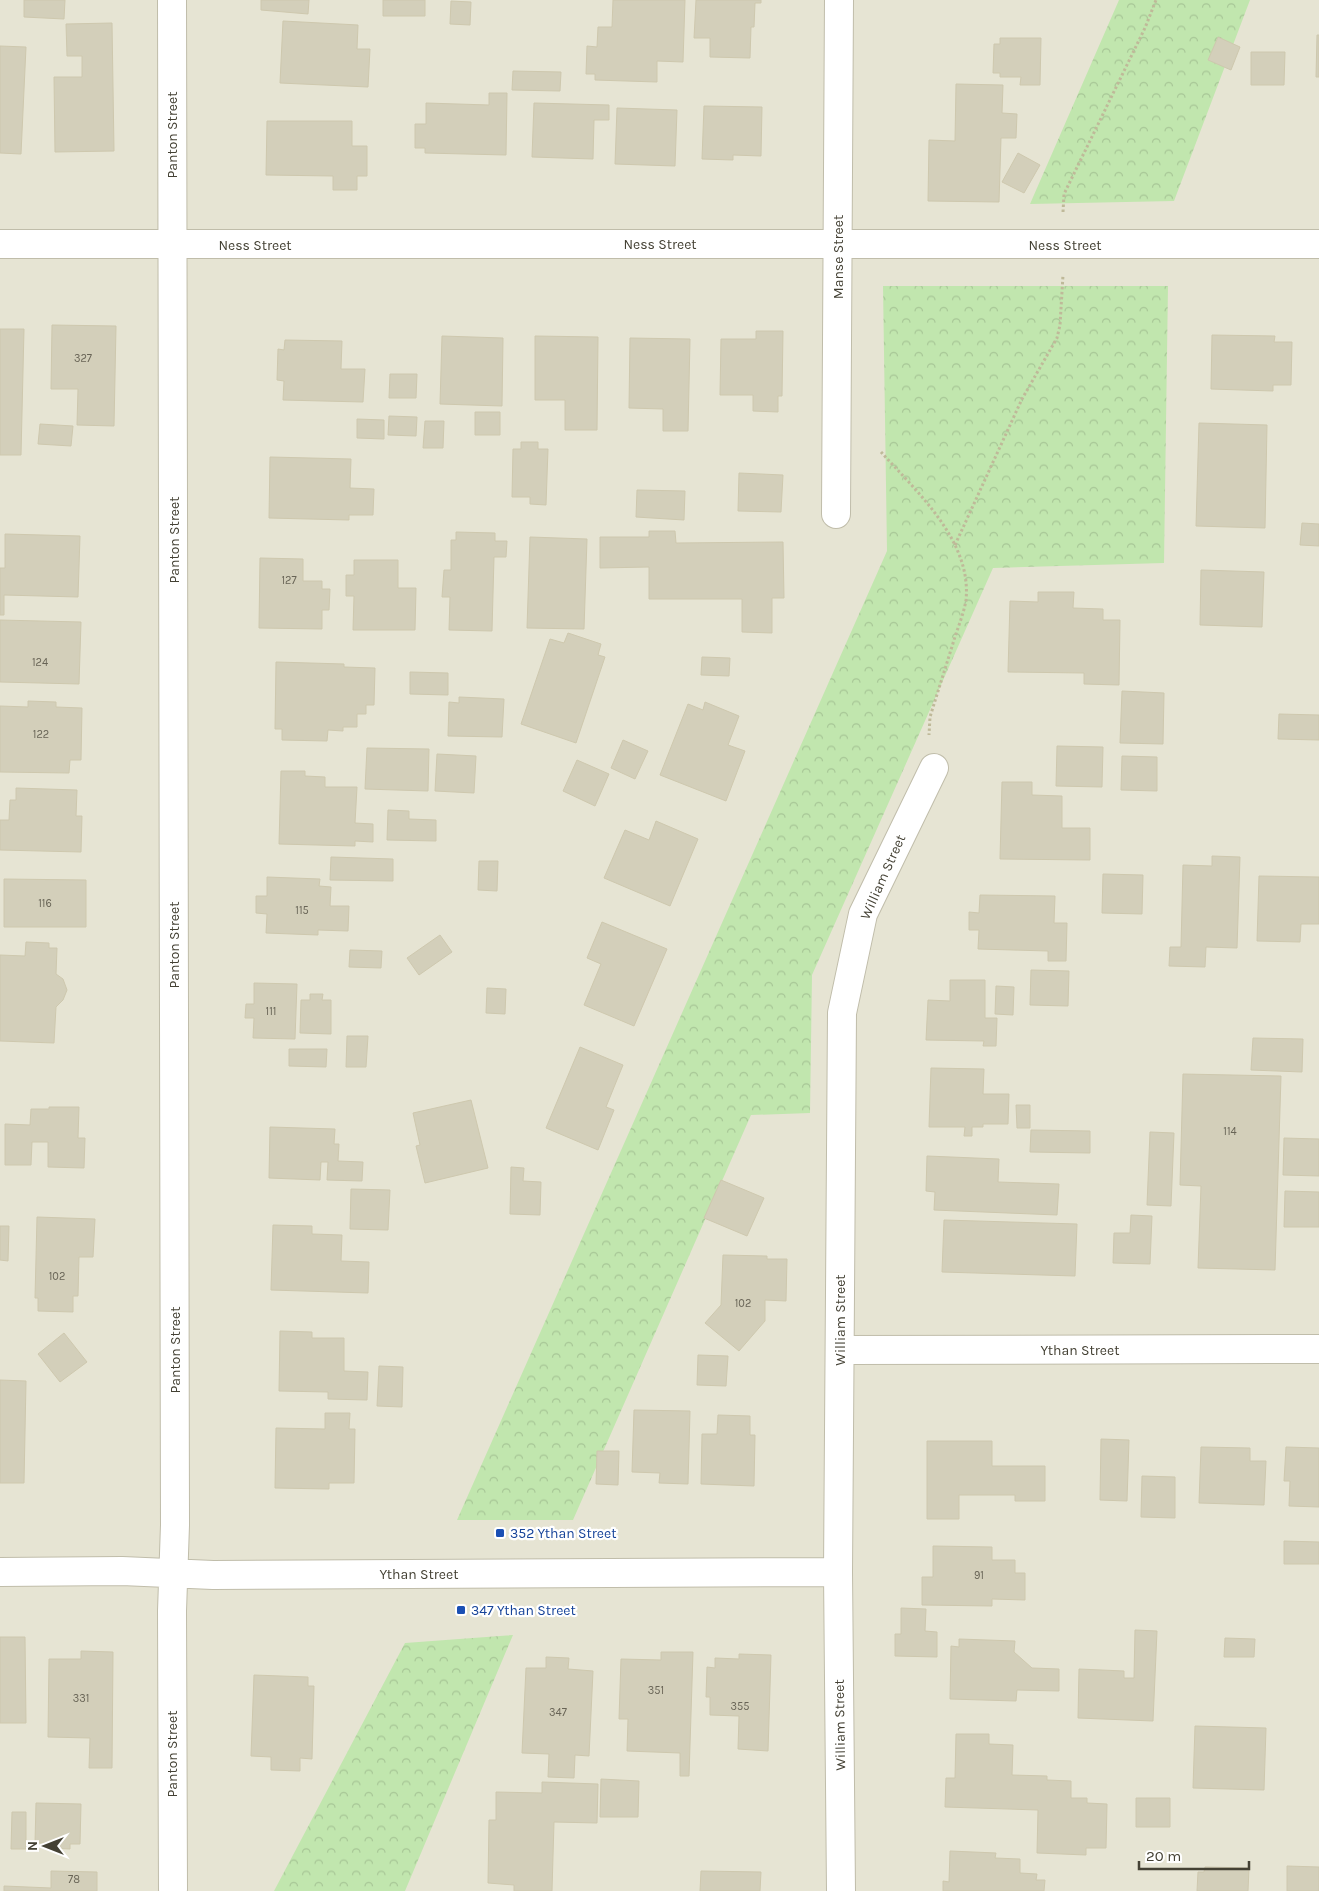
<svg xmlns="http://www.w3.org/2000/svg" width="1319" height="1891" font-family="Karla,sans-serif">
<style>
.residential{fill:#e6e4d3}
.park{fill:url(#park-crowns)}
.building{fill:#d3cfba;stroke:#cec8ae}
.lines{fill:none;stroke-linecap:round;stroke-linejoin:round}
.minor-casing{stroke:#c0bdaa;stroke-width:30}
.path{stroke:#bfb999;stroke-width:3;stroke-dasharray:2.5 2.5;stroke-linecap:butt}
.minor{stroke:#fff;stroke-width:28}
.transit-dot{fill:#1a4fb4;stroke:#fff;stroke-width:2}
.labels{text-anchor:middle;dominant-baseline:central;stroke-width:4.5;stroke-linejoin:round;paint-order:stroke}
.number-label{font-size:11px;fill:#686456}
.street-label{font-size:14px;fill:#444134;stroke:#fff}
.transit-label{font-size:14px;fill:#164399;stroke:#fff;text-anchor:start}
</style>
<defs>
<pattern id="park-crowns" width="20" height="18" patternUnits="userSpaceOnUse" patternTransform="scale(1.25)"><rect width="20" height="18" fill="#c1e6ae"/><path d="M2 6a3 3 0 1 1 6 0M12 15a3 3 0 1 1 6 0" fill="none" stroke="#a7c696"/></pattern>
</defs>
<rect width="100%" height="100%" fill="#f2f1e5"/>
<!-- residential -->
<path class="residential" d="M0 0H1319V1891H0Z"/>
<!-- park -->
<path class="park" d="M1119 0H1250L1174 201 1030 204Z
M883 286H1168L1164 563 993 568 812 975 810 1113 751 1115 573 1520H457L887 551Z
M513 1635 405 1891H274L405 1643Z"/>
<!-- building -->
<path class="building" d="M24 0H65L64 19 24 17Z
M261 0H309L308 14 261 10Z
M383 0H425V16H383Z
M613 0H685L683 62 657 61V82L595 80V74H586L587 46 597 47 598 27H612Z
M696 0H761V3H755L754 27H751L750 58 710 57V38H694Z
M451 1 471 2 470 25 450 24Z
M283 21 358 25 357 49H370L368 87 280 83Z
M112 23 114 151 55 152 54 77H82V56H67L66 24Z
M1317 35H1319V77H1316Z
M1218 37 1240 47 1231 70 1208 60Z
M1000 38H1041L1040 85H1020L1021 77H1000V73H993L994 44H1000Z
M0 46 26 47 21 154 0 153Z
M1251 52H1285L1284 85H1251Z
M513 71 561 72 560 91 512 90Z
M956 84 1003 85 1002 113 1017 114 1016 138H1001L999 202 928 201 929 140 955 141Z
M489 93H507L506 155 425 153V148H415V124H426V103L489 105Z
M534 103 609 105V120H594L593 159 532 157Z
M704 106 762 107 761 156 733 155V160L702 159Z
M617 108 677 110 675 166 615 164Z
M267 121H352V146H367V176H357V190H333V176L266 175Z
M1018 153 1040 165 1024 193 1002 182Z
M52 325 116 326 114 426 77 425 78 389H51Z
M0 329H24L21 455H0Z
M756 331H783L782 396H778V412L753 411V395H720L721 339H756Z
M1212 335 1275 336 1274 342H1292L1291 385H1273V391L1211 389Z
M442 336 503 338 502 406 440 404Z
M535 336 598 337 597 430H565V400H535Z
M630 338 690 339 688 431H663V409L629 408Z
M285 340 342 341 341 369H365L363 402 283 400 284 381 277 380 278 349 284 350Z
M390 374H417L416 398H389Z
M475 412H500V435H475Z
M389 416 417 417 416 436 388 435Z
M357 419 384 420V439L357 438Z
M425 421H444L443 448H423Z
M1199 423 1267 425 1265 528 1196 526Z
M40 424 73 426 71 446 38 444Z
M521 442H538V449H548L546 505 530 504V497H512L513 449H521Z
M270 457 351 459 350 488 374 489 373 515H349V520L269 518Z
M739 473 783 475 781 512 738 511Z
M637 490 685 491 684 520 636 517Z
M1302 523 1319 524V546L1300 545Z
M649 531H675L676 543 783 542 784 598H772V633L742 632V599H649V567L600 568V537H649Z
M456 532 495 533V541H507L506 557H494L492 631 449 630 450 597H442L444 570H451V540H456Z
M5 534 80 536 78 597 4 595V615H0V568H5Z
M530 537 587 539 584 629 527 628Z
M260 558 303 559V581H322V589H330L329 610H322V629L259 628Z
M354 560H398V588H416L415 630H353L354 596H346V575H354Z
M1201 570 1264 572 1262 627 1200 625Z
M1038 592H1074L1073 608 1103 609V620H1120L1119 685 1084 684V673L1008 672 1010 601 1038 602Z
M0 620 81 622 79 684 0 682Z
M568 633 601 644 598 655 605 657 576 743 521 724 550 639 564 643Z
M702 657 730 658 729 676 701 675Z
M276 662 344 664V667L375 668 374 705H366V714H357V727H343V731L328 730 327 741 282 740V729H275Z
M410 672 448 673V695L410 694Z
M1122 691 1164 693 1163 744 1120 743Z
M459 697 504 699 502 737 448 736 449 702 459 703Z
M28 701 56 702V707L82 708 81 760H70L69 773 0 772V706L28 707Z
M705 702 739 716 728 745 745 751 726 801 660 775 688 704 703 710Z
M1279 714 1319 715V740L1278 739Z
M623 740 648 751 635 779 611 768Z
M1057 746 1103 747 1102 787 1056 786Z
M367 748 429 749 428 791 365 789Z
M437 754 476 756 474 793 435 791Z
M1122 756 1157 757V791L1121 790Z
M577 760 609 774 595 806 563 791Z
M281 771H305V776L325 777V787H357L355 823 373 824V842L355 841V846L279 844Z
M1002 782H1032V795L1062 796V828H1090V860L1000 859Z
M16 788 77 790 76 816H82L81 852 0 850V820H9L10 800H16Z
M388 810 409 811V819L436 820V841L387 840Z
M656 821 698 839 670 906 604 878 625 830 649 840Z
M1212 856 1240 857 1237 948 1206 947 1205 967 1169 966 1170 947H1181L1183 865 1212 866Z
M331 857 393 859V881L330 880Z
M479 861H498L497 891 478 890Z
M1103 874 1143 875 1142 914 1102 913Z
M1259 876 1319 877V924H1301L1300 942 1257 941Z
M267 877 320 879 319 886 331 887 330 906H349L348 931 318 930V935L266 933 267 914 256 913V896H267Z
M4 879 86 880V927H4Z
M980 895 1055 896 1054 923H1067L1066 961H1048V951L978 949 979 930H969V912L979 913Z
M602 922 667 949 634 1026 584 1005 601 964 587 958Z
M440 935 452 952 419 975 407 958Z
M26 942 49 943V948H57L56 974 63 979 67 990 63 1000 56 1007 54 1043 0 1041V955L25 956Z
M350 950 382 951 381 968 349 967Z
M1031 970 1069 971 1068 1006 1030 1005Z
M950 980H985V1018H997L996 1046H983L984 1041 926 1040 928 1000 950 1001Z
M254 983 297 984 295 1039 253 1038 254 1018H245L246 1004H254Z
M996 986 1014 987 1013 1015 995 1014Z
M487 988 506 989 505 1014 486 1013Z
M310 994H323L322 1000H331V1034L300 1033 301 1000H310Z
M347 1036H368L366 1067H346Z
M1253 1038 1303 1039 1302 1072 1251 1070Z
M580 1047 623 1065 606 1107 614 1110 598 1150 546 1128Z
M289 1049H327L326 1067 289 1066Z
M931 1068 984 1069 983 1094H1009L1008 1124H983V1127H972V1136H964L965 1127H929Z
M1183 1074 1281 1076 1275 1270 1198 1268 1201 1186 1180 1185Z
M471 1100 488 1168 425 1183 416 1146 420 1145 413 1113Z
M1016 1105H1030V1128H1017Z
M49 1107H79L78 1138H85L84 1168 48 1167V1142H32L31 1165H5V1124L30 1125 31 1109H49Z
M270 1127 335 1129 334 1144H339L338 1161 363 1162 362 1181 327 1180 328 1162H321L320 1180 269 1178Z
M1031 1130 1090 1131V1153L1030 1152Z
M1150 1132 1174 1133 1171 1206 1147 1205Z
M1284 1138 1319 1139V1176L1283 1175Z
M927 1156 999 1159 998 1182 1059 1184 1057 1215 934 1210 935 1192 926 1191Z
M511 1167 524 1168 523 1181 541 1182 540 1215 510 1214Z
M721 1180 764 1198 747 1236 704 1218Z
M351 1189 390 1190 388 1230 350 1229Z
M1285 1191 1319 1192V1227H1284Z
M1131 1215 1152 1216 1150 1264 1113 1263 1114 1233H1130Z
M37 1217 95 1219 93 1257H79L78 1296H73V1312L38 1311V1298H35Z
M944 1220 1077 1224 1075 1276 942 1272Z
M273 1225 312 1226V1234L342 1235 341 1261 369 1262 368 1293 271 1290Z
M0 1226H9L8 1261 0 1260Z
M723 1255 767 1256V1259H787L786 1301 765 1300V1321L739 1351 705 1323 721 1305Z
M280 1331 312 1332V1338H344V1371L368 1372 367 1400 328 1399V1392L279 1391Z
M64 1333 87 1362 60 1382 38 1354Z
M698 1355 728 1356 726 1386 697 1385Z
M379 1366 403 1367 402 1407 377 1406Z
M0 1380 26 1381 24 1483H0Z
M634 1410 690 1411 688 1484 659 1483 660 1473 632 1472Z
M325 1413H350L349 1429H355L354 1483H329V1489L275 1488 276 1428 325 1429Z
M718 1415 750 1416V1435H755L754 1486 701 1484 702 1434H717Z
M1101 1439 1129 1440 1127 1501 1100 1500Z
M927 1441H992V1466H1045V1501H1015V1495H959V1519H927Z
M1201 1447 1250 1448V1461H1266L1264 1505 1199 1503Z
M1286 1447 1319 1448V1507L1289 1506 1290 1481H1284Z
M597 1451H619L618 1485 596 1484Z
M1142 1476 1175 1477V1518L1141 1517Z
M1284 1541 1319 1542V1564H1284Z
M933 1546 992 1547V1560H1015V1573H1025V1600L992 1599V1606L922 1605V1577H933Z
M901 1608 926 1609 925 1631 937 1632V1657L895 1656V1634H901Z
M1135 1630 1157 1631 1153 1721 1078 1718 1079 1669 1124 1671V1678H1134Z
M0 1637H25L26 1723H0Z
M1225 1638 1255 1639 1254 1657H1224Z
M959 1639 1015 1641 1014 1652 1032 1668 1059 1669V1691L1017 1690 1016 1701 950 1699 951 1646 959 1647Z
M81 1651 113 1652 112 1768H89L90 1738 48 1737 49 1659H81Z
M661 1652H693L689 1776H680V1753L627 1751 628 1719H619L621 1659 661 1660Z
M739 1654 771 1655 768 1751 738 1749 739 1716 710 1715V1697H706L707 1667 715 1668V1658L739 1659Z
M546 1657 569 1658 568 1669 593 1671 589 1756 575 1755 574 1778 548 1777 549 1754 522 1753 526 1668H546Z
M254 1675 308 1677V1686H314L312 1759 300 1758V1771L271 1770V1757L251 1756Z
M1195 1726 1266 1728 1264 1790 1193 1788Z
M956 1734H989V1744L1013 1745 1012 1775 1047 1776V1780L1071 1781V1798H1087V1803L1107 1804 1106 1848H1086V1855L1037 1853 1038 1810 945 1807 946 1778H955Z
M601 1779 639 1781 638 1817H600Z
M542 1782 598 1784 597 1823 554 1822 552 1891H514V1885L488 1883 489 1820H496V1792L542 1793Z
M1136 1798H1170V1827H1136Z
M36 1803 81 1804 80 1844H70V1849L49 1848V1843H35Z
M12 1812H26V1849H11Z
M950 1851 996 1853 995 1858 1020 1859V1873L1037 1874 1036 1880H1045L1044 1891H943V1881L949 1882Z
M1287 1866 1319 1867V1891H1287Z
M1205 1867 1249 1868 1248 1891H1197L1198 1872H1204Z
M51 1871 97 1872V1891H4V1886L51 1888Z
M701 1871 761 1872 760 1891H700Z"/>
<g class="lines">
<!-- minor casing -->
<g class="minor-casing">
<path id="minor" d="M172 0 175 1525 172 1611 173 1889
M0 244H1319
M836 514 839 0
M840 1350 1319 1349
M0 1572 122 1571 213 1575 838 1572
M841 1891 838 1572 842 1013 863 914 934 768"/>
</g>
<!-- path -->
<path class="path" d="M1063 212 1064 194 1145 28 1156 0
M881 452C917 492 972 541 966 600 964 613 958 627 954 640 946 666 938 691 930 717L929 735
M955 545 1022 399 1057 338 1060 325 1063 275"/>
<!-- minor -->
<use href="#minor" class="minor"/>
</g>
<!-- markers -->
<g class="transit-dot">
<rect x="495" y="1528" width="10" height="10" rx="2.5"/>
<rect x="456" y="1605" width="10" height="10" rx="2.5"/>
</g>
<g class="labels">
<!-- number labels -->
<g class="number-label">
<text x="83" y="358">327</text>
<text x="289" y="580">127</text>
<text x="40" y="662">124</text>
<text x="41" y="734">122</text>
<text x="45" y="903">116</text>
<text x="302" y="910">115</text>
<text x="271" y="1011">111</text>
<text x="1230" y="1131">114</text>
<text x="57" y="1276">102</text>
<text x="743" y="1303">102</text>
<text x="979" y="1575">91</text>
<text x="656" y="1690">351</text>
<text x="81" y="1698">331</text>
<text x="740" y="1706">355</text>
<text x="558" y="1712">347</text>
<text x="74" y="1879">78</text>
</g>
<!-- street labels -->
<g class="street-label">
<text transform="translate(172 135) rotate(-90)">Panton Street</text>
<text x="660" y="244">Ness Street</text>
<text x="255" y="245">Ness Street</text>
<text x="1065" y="245">Ness Street</text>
<text transform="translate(838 257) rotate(-90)">Manse Street</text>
<text transform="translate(174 540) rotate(-90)">Panton Street</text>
<text transform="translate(883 877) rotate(-66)">William Street</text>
<text transform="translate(174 945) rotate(-90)">Panton Street</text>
<text transform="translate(840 1320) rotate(-90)">William Street</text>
<text transform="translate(175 1350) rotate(-90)">Panton Street</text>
<text x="1080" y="1350">Ythan Street</text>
<text x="419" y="1574">Ythan Street</text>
<text transform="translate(840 1725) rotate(-91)">William Street</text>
<text transform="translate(172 1754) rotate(-90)">Panton Street</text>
</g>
<!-- transit labels -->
<g class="transit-label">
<text x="510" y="1533">352 Ythan Street</text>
<text x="471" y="1610">347 Ythan Street</text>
</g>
</g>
<!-- north arrow -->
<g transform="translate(45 1846) rotate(270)" stroke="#ffffff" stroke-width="4" paint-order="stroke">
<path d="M0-4L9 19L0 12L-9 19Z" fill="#444134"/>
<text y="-8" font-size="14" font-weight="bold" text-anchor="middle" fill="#444134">N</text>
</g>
<!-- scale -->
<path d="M1139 1861v8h110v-8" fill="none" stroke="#444134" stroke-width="2.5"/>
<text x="1146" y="1861" font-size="15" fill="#444134" stroke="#ffffff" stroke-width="4" paint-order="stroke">20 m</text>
</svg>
